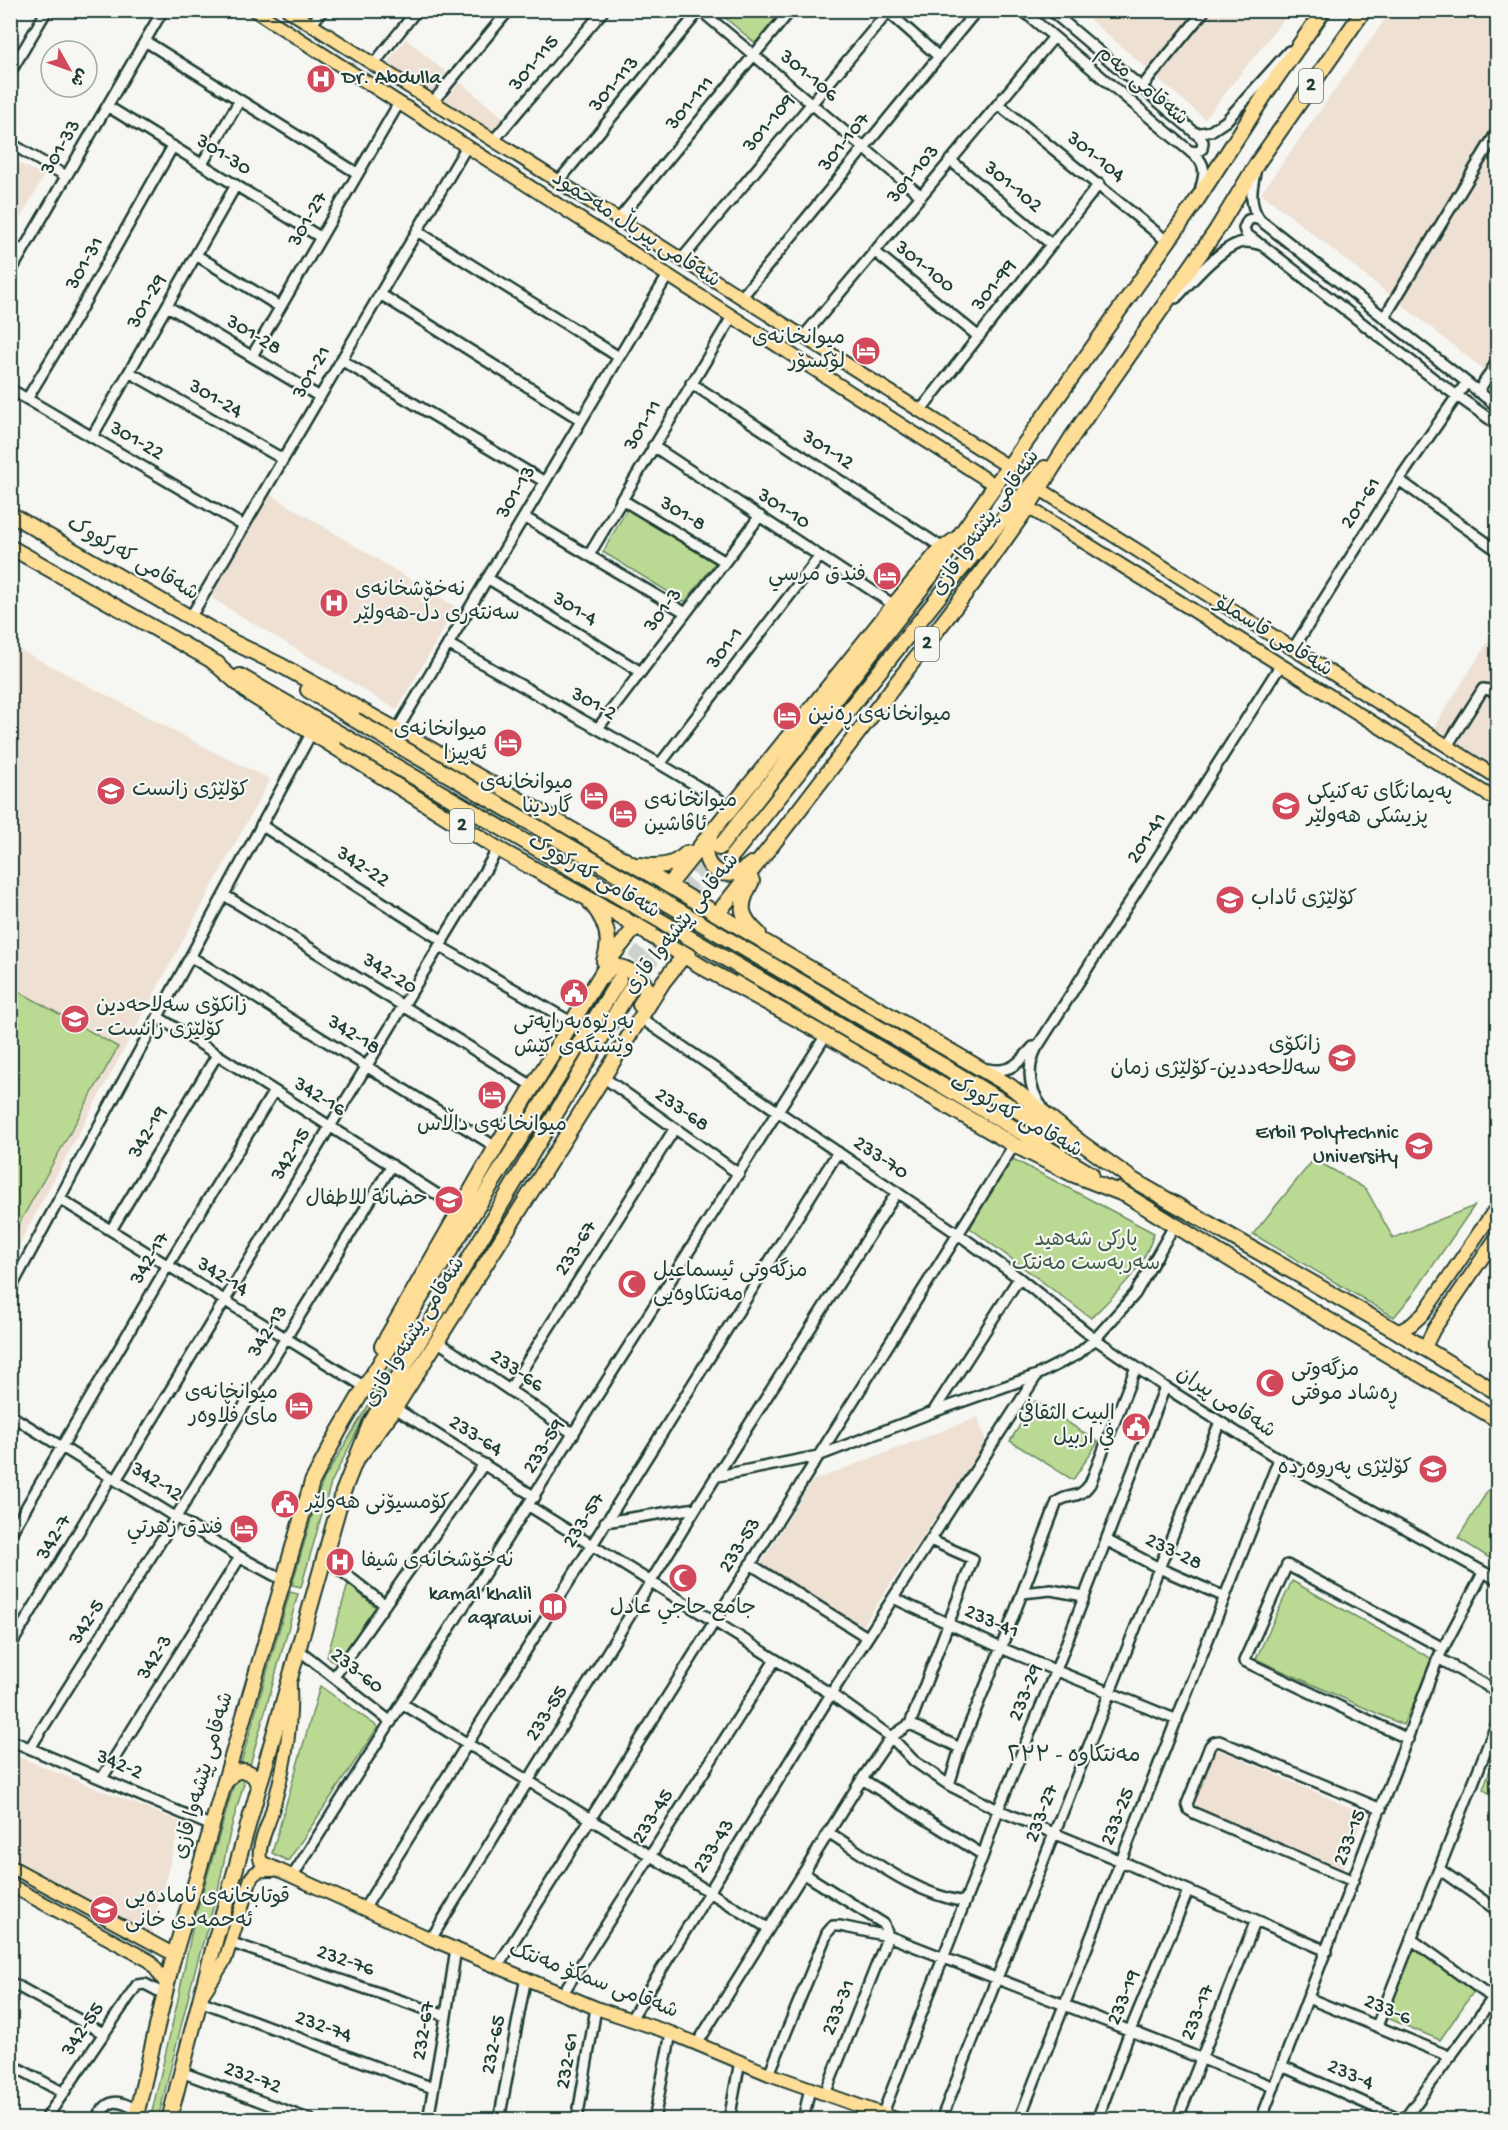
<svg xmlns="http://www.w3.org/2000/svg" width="1508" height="2130" font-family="'Gochi Hand','Playpen Sans Arabic',sans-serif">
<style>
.built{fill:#eee1d3}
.green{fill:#bada93;stroke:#6c8c64;stroke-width:1.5}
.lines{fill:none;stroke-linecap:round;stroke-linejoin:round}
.highway-tunnel{stroke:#cbd1cc;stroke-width:14;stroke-dasharray:14 7;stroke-linecap:butt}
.minor-casing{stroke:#1f3d34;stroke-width:14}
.major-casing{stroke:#1f3d34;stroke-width:16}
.highway-casing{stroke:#1f3d34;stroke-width:18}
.minor{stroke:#f6f6f2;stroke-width:9}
.major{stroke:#fedd96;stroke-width:12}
.highway{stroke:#fedd96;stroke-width:14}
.highway-bridge-casing{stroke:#1f3d34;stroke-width:18;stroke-linecap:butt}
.highway-bridge{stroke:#fedd96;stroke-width:14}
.labels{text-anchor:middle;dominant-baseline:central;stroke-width:4.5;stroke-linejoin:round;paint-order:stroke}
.shield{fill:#f6f6f2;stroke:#60746d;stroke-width:1.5}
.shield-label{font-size:20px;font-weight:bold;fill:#1f3d34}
.street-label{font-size:21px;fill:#1f3d34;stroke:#f6f6f2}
.poi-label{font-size:21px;fill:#1f3d34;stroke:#f6f6f2;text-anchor:start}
.park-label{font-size:21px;fill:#3e5c47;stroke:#f6f6f2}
.neighbourhood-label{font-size:22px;fill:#1f3d34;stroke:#f6f6f2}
</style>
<rect width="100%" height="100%" fill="#f6f6f2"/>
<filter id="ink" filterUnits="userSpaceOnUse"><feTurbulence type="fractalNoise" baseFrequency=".0167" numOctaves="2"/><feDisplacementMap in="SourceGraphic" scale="12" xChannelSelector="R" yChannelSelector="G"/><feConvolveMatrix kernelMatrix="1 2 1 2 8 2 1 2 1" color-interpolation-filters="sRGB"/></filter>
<g filter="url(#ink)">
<!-- built -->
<path class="built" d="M1080 11H1290L1205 119Z
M1391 11H1497V380L1261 193Z
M406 39 448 74 431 95 385 65Z
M460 82 506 120 491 139 442 104Z
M11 159 44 176 12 233H10Z
M270 494 456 607 397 710 213 599 212 595Z
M1497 628V768L1434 727Z
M11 645 218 754 270 779 11 1259Z
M978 1417 986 1443 861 1628 761 1564 812 1481Z
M1213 1747 1365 1814 1343 1868 1193 1806Z
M11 1754 181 1822 151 1934 11 1858Z"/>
<!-- green -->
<path class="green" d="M717 11H782L755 43Z
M627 509 715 563 685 602 603 552Z
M11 987 118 1047 11 1238Z
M1011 1158 1154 1233C1144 1269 1117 1292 1091 1318L970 1228Z
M1314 1159 1366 1189 1393 1238 1474 1206 1414 1293 1394 1317 1253 1234Z
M402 1349 405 1350 362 1421 331 1483 301 1587 292 1585 319 1492 324 1479Z
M1035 1401 1098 1442 1073 1480 1010 1441Z
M1497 1476V1549L1491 1559 1458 1538Z
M1292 1581 1434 1660 1403 1725 1256 1659Z
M348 1584 380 1611 338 1665 327 1657Z
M290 1592 298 1594 250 1765 241 1763Z
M320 1686 378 1727 288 1861 272 1853Z
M1497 1751V1799L1483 1789Z
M241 1777 244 1783 230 1832 218 1890 194 1974 158 2119 150 2120 177 2004 193 1925 235 1781Z
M1414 1944 1476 1988 1440 2040 1385 2017Z"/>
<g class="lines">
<!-- highway-tunnel -->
<path class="highway-tunnel" d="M621 977 719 848
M632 986 732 856"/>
<!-- minor casing -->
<g class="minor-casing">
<path id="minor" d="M700 10 920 195
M886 10 938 56
M1022 10 1199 159C1206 168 1204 177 1201 187
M1050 10 1200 137 1203 142 1202 149 1197 152 1190 151
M311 25 323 10
M145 41 357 173
M373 65 417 10
M10 73 47 10
M1141 88 1205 10
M432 103 509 10
M998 104 1168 242
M107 106 320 237
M1196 134 1211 131 1226 121 1289 51
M493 141 604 10
M10 143 66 176
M950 160 1051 244
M202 164 240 100
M1255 173C1251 190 1249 205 1260 220L1498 407
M558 182 700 10
M618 220 791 10
M417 231 619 357
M1257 242 1246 234 1244 228 1248 220 1254 218 1260 220
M10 243 23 251
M874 251 979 337
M196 255 280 307
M681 260 888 12
M10 273 163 10
M380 294 581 420
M741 298 977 10
M1176 298C1191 282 1218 250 1239 243 1247 240 1254 243 1262 245L1439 383 1498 425
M167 306 320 397
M1384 318 1498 130
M803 337 1054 37
M252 356 399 103
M341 360 545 482
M129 372 283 459
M691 383 943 548
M10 389 244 526
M1478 392 1498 360
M27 399 74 321 173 146
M920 411 1099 184
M92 437 236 185
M653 446 894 605
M1399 480 1498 551
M621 499 724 561
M524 517 686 613
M589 555 732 317
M487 578 641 672
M190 618 467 146
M448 644 660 764 719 799
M1293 649 1399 480 1466 383
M598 728 760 516
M397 730 668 275
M1447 746 1483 689 1490 690 1498 694
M660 764 820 556
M261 825 443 941
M224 895 534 1087
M439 946 571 1022
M191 957 496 1147
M158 1017 460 1209
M639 1017 958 1234 1019 1278 1095 1339 1165 1387 1279 1459 1498 1580
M988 1069C1010 1074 1020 1062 1033 1047
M603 1077 739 1174
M1042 1107C1029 1089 1026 1070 1036 1049L1280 666
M60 1199 365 1387
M111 1230 217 1055
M10 1290 312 732
M437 1341 574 1434
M510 1389 675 1128
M395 1408 535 1497
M933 1412 1019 1278
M10 1415 240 1557 283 1580
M718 1476 818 1456 933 1412 1037 1375 1078 1354 1095 1339 1135 1294 1174 1226
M116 1480 498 849
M529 1506 831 1694 891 1737 914 1761 949 1785 998 1810 1121 1861 1327 1951
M605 1522 696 1508
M10 1535 168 1265 274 1091
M1106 1540 1159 1568 1225 1597
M325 1558 385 1605
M750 1564 867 1637
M1022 1593 1051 1590 1084 1596
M893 1598 1001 1648 1177 1720
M10 1647 111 1477
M299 1650 391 1722
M1438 1658 1498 1692
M334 1677 484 1464
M403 1704 768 1928
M910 1724 960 1748
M1408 1739 1244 1661 1287 1565 1443 1648
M10 1740 212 1826
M30 1748 176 1517 392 1165
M102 1778 240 1557
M862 1779 983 1855
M949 1785 960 1748 1001 1648 1057 1502C1071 1492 1078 1501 1090 1484L1136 1367
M828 1832C871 1859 914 1894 965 1902
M1439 1869 1498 1911
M803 1873 884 1924 888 1936
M292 1877 826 1035
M1353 1881 1194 1813 1189 1810 1187 1804 1210 1746 1214 1742 1219 1741 1381 1809
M364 1909 838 1152
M431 1939 696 1508 897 1192
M1411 1939 1497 2001
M232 1943 446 2016
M498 1966 1014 1145
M10 1982 103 2033
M563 1993 775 1660
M1308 1998 1451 2057
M200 2001 433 2088
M631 2019 831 1694 1037 1375
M1377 2026 1498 1720
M697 2044 862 1779 891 1737 910 1724 973 1559 930 1540
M10 2064 64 2093
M1282 2066 1403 2120
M181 2072 311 2120
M769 2074 827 1933 833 1926H840L888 1936 1274 2087
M825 2094 888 1936
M883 2113 983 1855 998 1810 1056 1670 1165 1387
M45 2120 137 1985 145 1984 164 1994
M95 2120C109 2099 115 2098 137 2110
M428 2120 446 2016 456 1948
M499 2120 526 1977
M577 2120 596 2008
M654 2120 671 2033
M729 2120 740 2061
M803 2120 810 2088
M941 2120 1159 1568 1220 1422
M1019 2120 1279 1459
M1097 2120 1130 2031 1188 1891
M1177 2120 1256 1920
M1261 2120 1438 1658 1483 1573
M1404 2120 1493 1998"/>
</g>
<!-- major casing -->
<g class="major-casing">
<path id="major" d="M254 10 995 485
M288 10 1009 467
M1040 489 1498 778
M1028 507 1498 801
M1398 1332 1412 1324 1424 1313 1498 1205
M1424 1349 1434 1329 1498 1235
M290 1686C292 1732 283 1774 270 1818 266 1830 256 1850 261 1862L431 1939 596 2008 671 2033 769 2074 899 2120
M10 1866 175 1955
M10 1885 150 1961 167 1985
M201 1997 225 1960 251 1878C257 1869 263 1870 273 1870
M1495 2120 1498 2116"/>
</g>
<!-- highway casing -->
<g class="highway-casing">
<path id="highway" d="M10 514 233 642 282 666 397 730 634 865 1010 1086 1080 1142 1133 1180
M10 547 218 664
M211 660 250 694 498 849 616 914 704 968 826 1035 1014 1145 1072 1174 1126 1195
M240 676 344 736
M308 690 355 720
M710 837C694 866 725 887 751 864
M719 848 931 576 1193 206 1268 90 1324 10
M732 856 953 579 1045 468
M639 865C658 867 673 867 687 853
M752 881C739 905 738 915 759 934
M590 902C605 919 613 939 604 961
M652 924 677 917 694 916
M603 977C606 973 609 968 614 967 625 965 648 980 646 992 646 996 642 1001 640 1005
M752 993C730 973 753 940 780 954
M942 1065 1061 1137
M933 1080 1091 1174
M1126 1176 1398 1332 1498 1393
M1118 1190 1320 1315 1498 1420
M382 1346 496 1147 613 955 894 605 939 551 956 539
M357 1459 395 1408 663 982 772 845 984 569 1028 507 1072 437 1216 231 1258 162 1364 10
M225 1783 233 1773C248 1767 259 1776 258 1791
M135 2120 172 1963 312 1482 339 1431 365 1387 619 980
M169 2120 216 1938 343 1492 370 1424 631 988"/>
</g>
<!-- minor -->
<use href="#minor" class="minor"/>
<!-- major -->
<use href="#major" class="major"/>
<!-- highway -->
<use href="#highway" class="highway"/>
<!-- highway-bridge casing -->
<g class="highway-bridge-casing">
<path id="highway-bridge" d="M355 720 942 1065
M344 736 933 1080"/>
</g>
<!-- highway-bridge -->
<use href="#highway-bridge" class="highway-bridge"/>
</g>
</g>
<!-- icons -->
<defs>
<g id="hospital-disc" transform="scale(1.5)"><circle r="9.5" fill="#d1495b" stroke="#f6f6f2"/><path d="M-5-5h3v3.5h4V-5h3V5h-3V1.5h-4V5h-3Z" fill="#fff"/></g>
<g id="hotel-disc" transform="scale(1.5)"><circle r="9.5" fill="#d1495b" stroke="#f6f6f2"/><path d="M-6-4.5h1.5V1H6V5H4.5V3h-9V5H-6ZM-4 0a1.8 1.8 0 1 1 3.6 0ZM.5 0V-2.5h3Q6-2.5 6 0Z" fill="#fff"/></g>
<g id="university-disc" transform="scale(1.5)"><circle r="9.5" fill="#d1495b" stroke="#f6f6f2"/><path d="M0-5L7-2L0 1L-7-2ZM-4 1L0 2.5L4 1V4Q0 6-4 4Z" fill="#fff"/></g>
<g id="civic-disc" transform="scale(1.5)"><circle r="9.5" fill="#d1495b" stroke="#f6f6f2"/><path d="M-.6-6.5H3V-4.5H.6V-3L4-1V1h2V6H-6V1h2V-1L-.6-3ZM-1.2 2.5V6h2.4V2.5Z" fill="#fff"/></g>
<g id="school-disc" transform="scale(1.5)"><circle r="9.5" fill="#d1495b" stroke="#f6f6f2"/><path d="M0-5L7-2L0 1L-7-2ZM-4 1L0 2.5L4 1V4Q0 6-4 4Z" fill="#fff"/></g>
<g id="mosque-disc" transform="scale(1.5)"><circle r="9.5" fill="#d1495b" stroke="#f6f6f2"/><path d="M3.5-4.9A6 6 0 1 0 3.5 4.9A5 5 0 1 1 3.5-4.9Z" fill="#fff"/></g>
<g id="library-disc" transform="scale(1.5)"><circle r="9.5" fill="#d1495b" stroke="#f6f6f2"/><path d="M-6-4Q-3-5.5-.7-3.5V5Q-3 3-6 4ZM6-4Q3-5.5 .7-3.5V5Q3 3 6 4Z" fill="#fff"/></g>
</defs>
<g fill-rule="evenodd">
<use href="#hospital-disc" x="321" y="79"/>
<use href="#hotel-disc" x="866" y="351"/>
<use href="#hotel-disc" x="887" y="576"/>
<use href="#hospital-disc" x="334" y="603"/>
<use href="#hotel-disc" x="787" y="716"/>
<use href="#hotel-disc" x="508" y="743"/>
<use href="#university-disc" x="111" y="791"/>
<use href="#hotel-disc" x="594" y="796"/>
<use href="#university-disc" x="1286" y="806"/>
<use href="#hotel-disc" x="623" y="814"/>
<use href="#university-disc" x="1230" y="900"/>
<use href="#civic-disc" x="574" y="993"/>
<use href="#university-disc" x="75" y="1019"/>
<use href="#university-disc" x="1342" y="1058"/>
<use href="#hotel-disc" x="492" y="1095"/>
<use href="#university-disc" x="1419" y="1146"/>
<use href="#school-disc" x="449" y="1200"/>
<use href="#mosque-disc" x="632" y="1284"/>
<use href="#mosque-disc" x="1270" y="1383"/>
<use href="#hotel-disc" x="299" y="1406"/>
<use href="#civic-disc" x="1136" y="1427"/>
<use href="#university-disc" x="1433" y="1469"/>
<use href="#civic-disc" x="285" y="1504"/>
<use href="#hotel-disc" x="244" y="1529"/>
<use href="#hospital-disc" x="340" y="1562"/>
<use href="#mosque-disc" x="683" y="1578"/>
<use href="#library-disc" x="553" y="1607"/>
<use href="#school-disc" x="104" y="1910"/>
</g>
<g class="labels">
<!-- shield labels -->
<g class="shield">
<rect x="1299" y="69" width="24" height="34" rx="4.5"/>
<rect x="915" y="627" width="24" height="34" rx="4.5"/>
<rect x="450" y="809" width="24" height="34" rx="4.5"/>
</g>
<g class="shield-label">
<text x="1311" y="86">2</text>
<text x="927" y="644">2</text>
<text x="462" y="826">2</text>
</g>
<!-- street labels -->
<g class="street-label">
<text transform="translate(535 64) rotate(-50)">301-115</text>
<text transform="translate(808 77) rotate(40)">301-106</text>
<text transform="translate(615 85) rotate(-50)">301-113</text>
<text transform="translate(1141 87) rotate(40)">شەقامی مەم</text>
<text transform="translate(691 104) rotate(-50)">301-111</text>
<text transform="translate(770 124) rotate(-50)">301-109</text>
<text transform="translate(845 143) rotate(-51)">301-107</text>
<text transform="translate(62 148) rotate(-60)">301-33</text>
<text transform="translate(223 156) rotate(32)">301-30</text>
<text transform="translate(1095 158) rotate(39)">301-104</text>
<text transform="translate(914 175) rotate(-50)">301-103</text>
<text transform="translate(1012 188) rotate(40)">301-102</text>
<text transform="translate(309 220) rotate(-60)">301-27</text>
<text transform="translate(635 231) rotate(33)">شەقامی پیرباڵ مەحمود</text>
<text transform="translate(86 264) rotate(-60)">301-31</text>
<text transform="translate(924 268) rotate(39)">301-100</text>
<text transform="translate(995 286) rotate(-52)">301-99</text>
<text transform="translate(148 302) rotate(-60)">301-29</text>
<text transform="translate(253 336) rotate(31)">301-28</text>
<text transform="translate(313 373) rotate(-60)">301-21</text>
<text transform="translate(215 400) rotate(30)">301-24</text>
<text transform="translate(644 426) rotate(-59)">301-11</text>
<text transform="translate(136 442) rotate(30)">301-22</text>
<text transform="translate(827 451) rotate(33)">301-12</text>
<text transform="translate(517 493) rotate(-59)">301-13</text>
<text transform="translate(1362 504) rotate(-57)">201-61</text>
<text transform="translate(783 510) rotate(33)">301-10</text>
<text transform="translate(682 515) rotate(31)">301-8</text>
<text transform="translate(987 524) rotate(-55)">شەقامی پێشەوا قازی</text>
<text transform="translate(132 560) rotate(30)">شەقامی کەرکووک</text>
<text transform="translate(574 610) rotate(31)">301-4</text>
<text transform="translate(664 611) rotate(-53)">301-3</text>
<text transform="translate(1273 638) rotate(32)">شەقامی قاسملۆ</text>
<text transform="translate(726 649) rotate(-52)">301-1</text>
<text transform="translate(593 705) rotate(29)">301-2</text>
<text transform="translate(1148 839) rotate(-57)">201-41</text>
<text transform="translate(362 868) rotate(33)">342-22</text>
<text transform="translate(593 878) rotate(30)">شەقامی کەرکووک</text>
<text transform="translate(683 925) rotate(-52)">شەقامی پێشەوا قازی</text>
<text transform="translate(389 975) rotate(32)">342-20</text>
<text transform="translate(353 1036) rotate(32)">342-18</text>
<text transform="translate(319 1098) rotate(32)">342-16</text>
<text transform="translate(681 1111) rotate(35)">233-68</text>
<text transform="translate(1015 1118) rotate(29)">شەقامی کەرکووک</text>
<text transform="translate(149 1133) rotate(-59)">342-19</text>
<text transform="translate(292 1155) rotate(-59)">342-15</text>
<text transform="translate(880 1159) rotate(34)">233-70</text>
<text transform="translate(577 1249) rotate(-58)">233-67</text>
<text transform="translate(151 1259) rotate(-59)">342-17</text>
<text transform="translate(222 1278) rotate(32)">342-14</text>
<text transform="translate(269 1332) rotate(-58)">342-13</text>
<text transform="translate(416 1333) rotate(-58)">شەقامی پێشەوا قازی</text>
<text transform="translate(516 1372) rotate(34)">233-66</text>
<text transform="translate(1225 1404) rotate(33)">شەقامی پیران</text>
<text transform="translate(475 1437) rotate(32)">233-64</text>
<text transform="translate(545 1447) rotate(-58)">233-59</text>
<text transform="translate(156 1483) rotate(32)">342-12</text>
<text transform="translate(585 1521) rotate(-58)">233-57</text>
<text transform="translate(55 1538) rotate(-59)">342-7</text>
<text transform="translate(741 1546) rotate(-58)">233-53</text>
<text transform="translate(1173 1553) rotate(26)">233-28</text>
<text transform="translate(88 1623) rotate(-58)">342-5</text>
<text transform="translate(991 1623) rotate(24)">233-41</text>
<text transform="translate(156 1658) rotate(-58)">342-3</text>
<text transform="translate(356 1672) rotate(38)">233-60</text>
<text transform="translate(1027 1693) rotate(-68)">233-29</text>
<text transform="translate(548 1714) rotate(-58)">233-55</text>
<text transform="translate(119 1766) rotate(23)">342-2</text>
<text transform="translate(205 1776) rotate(-74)">شەقامی پێشەوا قازی</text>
<text transform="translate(1043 1814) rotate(-69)">233-27</text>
<text transform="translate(654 1817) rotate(-58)">233-45</text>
<text transform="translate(1119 1817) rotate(-68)">233-25</text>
<text transform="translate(1351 1838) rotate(-69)">233-15</text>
<text transform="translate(715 1847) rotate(-58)">233-43</text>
<text transform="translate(345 1962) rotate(19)">232-76</text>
<text transform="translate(593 1982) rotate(21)">شەقامی سمکۆ مەنتک</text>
<text transform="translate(1125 1998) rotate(-68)">233-19</text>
<text transform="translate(840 2008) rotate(-68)">233-31</text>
<text transform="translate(1387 2011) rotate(23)">233-6</text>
<text transform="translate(1199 2013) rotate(-68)">233-17</text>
<text transform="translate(323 2028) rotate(20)">232-74</text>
<text transform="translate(84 2030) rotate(-56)">342-55</text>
<text transform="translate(425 2031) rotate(-81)">232-67</text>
<text transform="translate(495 2045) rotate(-79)">232-65</text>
<text transform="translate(569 2061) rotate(-80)">232-61</text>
<text transform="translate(1350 2076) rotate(24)">233-4</text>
<text transform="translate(252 2079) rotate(20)">232-72</text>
</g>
<!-- poi labels -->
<g class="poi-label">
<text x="342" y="79">Dr. Abdulla</text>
<text x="845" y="339" text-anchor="end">میوانخانەی<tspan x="845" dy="24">لۆکسۆر</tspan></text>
<text x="866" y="576" text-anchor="end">فندق مرسي</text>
<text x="355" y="591">نەخۆشخانەی<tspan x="355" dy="24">سەنتەری دڵ-هەولێر</tspan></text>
<text x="808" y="716">میوانخانەی ڕەنین</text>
<text x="487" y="731" text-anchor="end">میوانخانەی<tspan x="487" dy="24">ئەپیزا</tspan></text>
<text x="573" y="784" text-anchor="end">میوانخانەی<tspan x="573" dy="24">گاردینا</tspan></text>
<text x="132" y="791">کۆلێژی زانست</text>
<text x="1307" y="794">پەیمانگای تەکنیکی<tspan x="1307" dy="24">پزیشکی هەولێر</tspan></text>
<text x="644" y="802">میوانخانەی<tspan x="644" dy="24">ئاڤاشین</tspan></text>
<text x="1251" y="900">کۆلێژی ئاداب</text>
<text x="96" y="1007">زانکۆی سەلاحەدین<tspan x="96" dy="24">- کۆلێژی زانست</tspan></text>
<text x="574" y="1024" text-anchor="middle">بەڕێوەبەرایەتی<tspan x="574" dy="24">وێستگەی کێش</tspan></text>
<text x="1321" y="1046" text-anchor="end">زانکۆی<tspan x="1321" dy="24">سەلاحەددین-کۆلێژی زمان</tspan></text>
<text x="492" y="1126" text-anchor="middle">میوانخانەی داڵاس</text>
<text x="1398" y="1134" text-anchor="end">Erbil Polytechnic<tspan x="1398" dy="24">University</tspan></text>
<text x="428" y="1200" text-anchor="end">حضانة للاطفال</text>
<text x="653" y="1272">مزگەوتی ئیسماعیل<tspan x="653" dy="24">مەنتکاوەیی</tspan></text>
<text x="1291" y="1371">مزگەوتی<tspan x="1291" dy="24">ڕەشاد موفتی</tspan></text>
<text x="278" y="1394" text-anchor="end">میوانخانەی<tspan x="278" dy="24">مای فڵاوەر</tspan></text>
<text x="1115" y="1415" text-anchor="end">البيت الثقافي<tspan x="1115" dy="24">في اربيل</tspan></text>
<text x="1412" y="1469" text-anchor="end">کۆلێژی پەروەردە</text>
<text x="306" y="1504">کۆمسیۆنی هەولێر</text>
<text x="223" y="1529" text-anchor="end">فندق زهرتي</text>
<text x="361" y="1562">نەخۆشخانەی شیفا</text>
<text x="532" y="1595" text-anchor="end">kamal khalil<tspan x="532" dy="24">aqrawi</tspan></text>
<text x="683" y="1609" text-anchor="middle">جامع حاجي عادل</text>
<text x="125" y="1898">قوتابخانەی ئامادەیی<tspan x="125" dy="24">ئەحمەدی خانی</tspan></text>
</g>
<!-- park labels -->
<g class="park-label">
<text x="1086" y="1241">پارکی شەهید<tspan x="1086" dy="24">سەربەست مەنتک</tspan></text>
</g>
<!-- neighbourhood labels -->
<g class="neighbourhood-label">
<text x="1074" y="1757">مەنتکاوە - ٢٣٣</text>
</g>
</g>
<!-- margin -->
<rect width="1508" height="2130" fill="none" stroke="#f6f6f2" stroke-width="36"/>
<rect x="18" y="18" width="1472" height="2094" fill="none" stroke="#1f3d34" stroke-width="2" filter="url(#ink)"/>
<!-- north arrow -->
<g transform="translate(69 69) rotate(130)"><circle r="28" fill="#f6f6f2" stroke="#a0aca6" stroke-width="1.5"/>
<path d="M0-4.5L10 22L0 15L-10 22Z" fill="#d1495b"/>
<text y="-9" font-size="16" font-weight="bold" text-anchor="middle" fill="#1f3d34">ش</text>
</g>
</svg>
